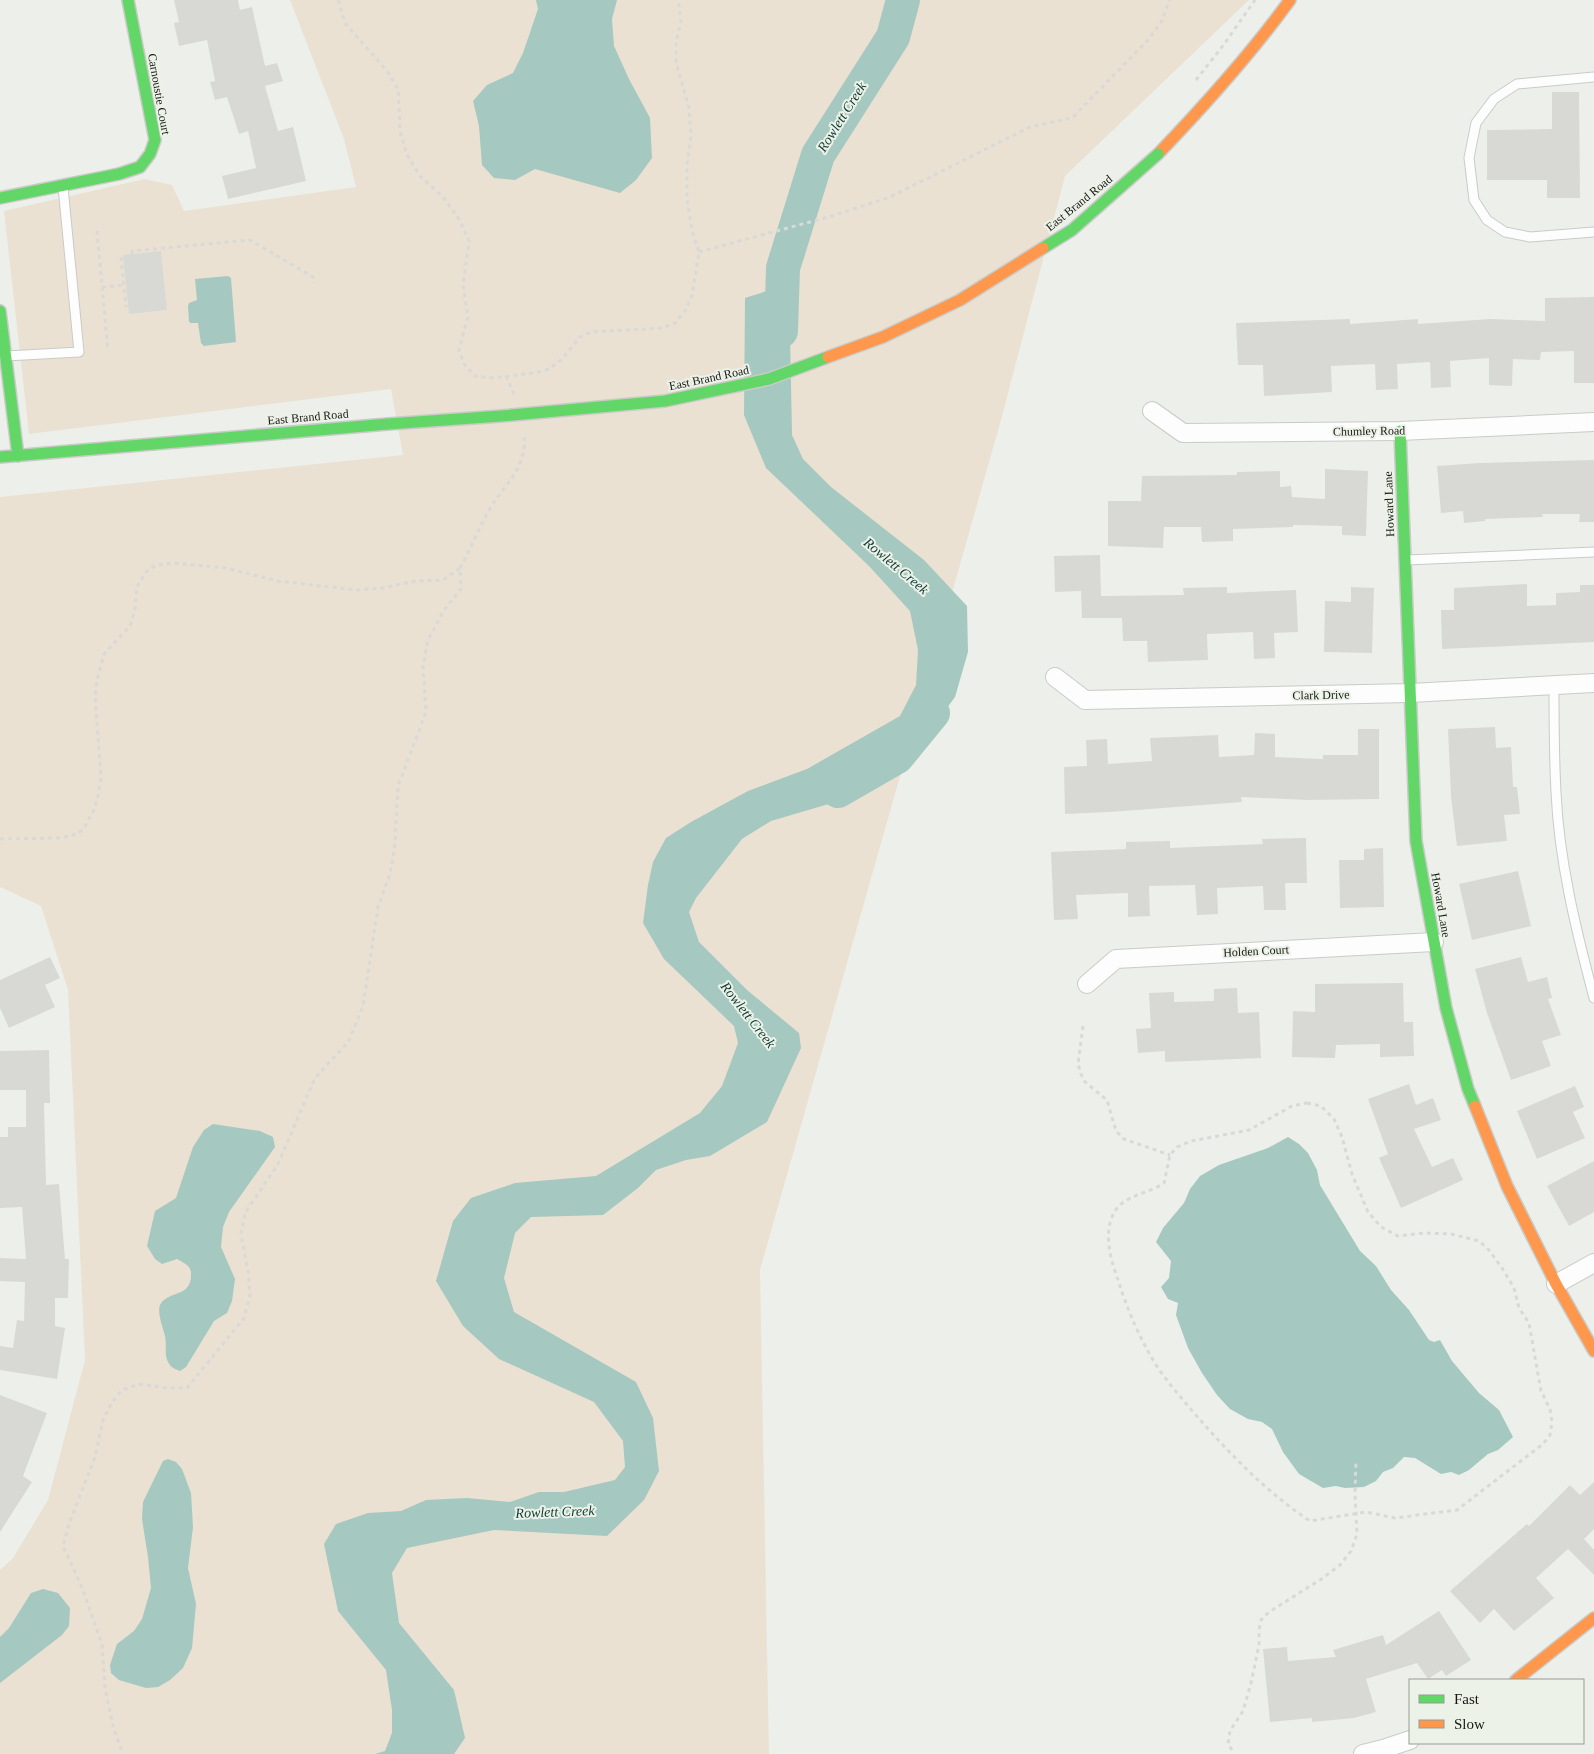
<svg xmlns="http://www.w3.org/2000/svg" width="1594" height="1754" font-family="'Times New Roman',serif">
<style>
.green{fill:#eae1d2}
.water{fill:#a5c8c1}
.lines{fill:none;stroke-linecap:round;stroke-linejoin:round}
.river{stroke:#a5c8c1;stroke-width:34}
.building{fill:#d8d9d5}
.lane-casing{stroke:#c9cbc7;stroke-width:11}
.street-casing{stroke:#c9cbc7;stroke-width:20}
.fast-casing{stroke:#c9cbc7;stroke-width:14}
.slow-casing{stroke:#c9cbc7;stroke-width:14}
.path{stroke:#d9d9d7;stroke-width:3;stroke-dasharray:4 4;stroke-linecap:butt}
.lane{stroke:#fcfdfc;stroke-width:9}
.street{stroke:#fcfdfc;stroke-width:18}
.fast{stroke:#63d668;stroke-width:11}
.slow{stroke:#ff974d;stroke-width:11}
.fast-bridge-casing{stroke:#c9cbc7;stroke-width:14;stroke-linecap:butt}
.slow-bridge-casing{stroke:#c9cbc7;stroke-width:14;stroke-linecap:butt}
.fast-bridge{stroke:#63d668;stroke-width:11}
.slow-bridge{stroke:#ff974d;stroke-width:11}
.labels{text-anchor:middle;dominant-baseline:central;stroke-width:4;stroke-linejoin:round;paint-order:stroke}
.street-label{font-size:12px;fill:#161814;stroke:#edf2e8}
.water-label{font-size:14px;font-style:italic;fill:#0c3b36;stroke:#edf2e8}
</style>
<rect width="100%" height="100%" fill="#edf0ea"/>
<!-- green -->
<path class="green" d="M290 0H1249L1065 176 1001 420 760 1270 769 1754H0V1570L13 1558 48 1500 85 1360 68 990 41 906 0 887V497L403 455 391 389 29 434 4 211 145 179 172 185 184 211 356 187 344 139Z"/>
<!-- water -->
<path class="water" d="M536 0H617L612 19 614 46 629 79 650 118 652 158 636 180 620 193 535 169 515 180 494 178 482 165 479 126 473 101 487 85 513 73 523 53 538 9Z
M228 276 231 278 236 342 204 346 201 343 198 323H191L189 322 188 306 189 303 197 300 195 279Z
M789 284 792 435 803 459 831 487 924 560 967 606 968 652 955 697 933 727 832 803 771 821 742 839 696 898 689 912 699 942 747 990 799 1033 801 1048 767 1122 710 1156 686 1160 656 1170 638 1188 603 1215 531 1217 515 1233 504 1278 514 1312 636 1382 653 1418 659 1471 644 1500 607 1536 494 1530 407 1548 392 1573 399 1623 454 1690 465 1738 454 1754H375L385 1751 392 1733V1710L386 1670 338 1611 324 1544 336 1524 368 1513 401 1511 426 1500 467 1498 510 1502 539 1492H564L615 1480 625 1467 623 1441 594 1402 499 1359 463 1326 436 1281 453 1221 471 1198 515 1183 596 1176 700 1113 722 1086 738 1043 734 1026 664 959 643 923 648 885 653 862 666 838 691 822 748 791 807 769 900 716 916 685 918 650 910 611 869 566 766 468 744 415 745 298Z
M213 1124 260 1131 273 1137 275 1147 229 1212 223 1227 221 1247 235 1279 232 1301 227 1313 214 1321 186 1367 180 1371C175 1369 171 1368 168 1362 164 1355 167 1344 165 1336 163 1328 157 1313 160 1305 168 1290 191 1298 191 1275 192 1266 184 1263 177 1259L162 1264 155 1259 147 1246 155 1211 176 1198 193 1147 204 1130Z
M1288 1137 1299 1144 1308 1153 1317 1170 1320 1185 1360 1251 1376 1266 1391 1290 1409 1310 1429 1340 1434 1342 1440 1340 1452 1361 1479 1393 1499 1410 1513 1437 1498 1450 1488 1454 1469 1470 1459 1475 1451 1472 1441 1474 1415 1458 1404 1457 1393 1468 1383 1472 1376 1481 1364 1487 1345 1488 1336 1486 1323 1488 1299 1474 1283 1452 1272 1429 1262 1422 1248 1419 1230 1409 1217 1395 1202 1373 1188 1348 1176 1315 1178 1303 1168 1299 1161 1287 1169 1278 1171 1261 1156 1242 1163 1228 1184 1203 1190 1189 1200 1176 1219 1165 1268 1148Z
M168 1459 176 1462 182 1469 191 1493 193 1527 188 1568 196 1604 192 1648 183 1668 170 1680 158 1687 146 1688 119 1680 111 1673 110 1665 117 1644 134 1631 142 1619 151 1588 148 1557 142 1519 143 1502 163 1461Z
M43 1589 58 1593 70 1608 69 1626 62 1635 0 1683V1637L9 1628 31 1593Z"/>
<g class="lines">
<!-- river -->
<path class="river" d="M781 331 783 268 818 155 893 37 903 0
M838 791 897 757 933 713"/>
</g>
<!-- building -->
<path class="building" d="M174 0H238L240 10 252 7 265 66 277 63 283 81 265 86 278 131 293 127 306 181 228 199 222 176 256 168 248 131 239 134 227 97 215 100 210 82 215 81 207 40 179 46 174 23 179 22Z
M1552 92H1579L1580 198H1547V180H1487V130L1552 129Z
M161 251 167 310 129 314 123 255Z
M1594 297V383H1574V351L1541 352 1540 360 1513 359 1512 386 1489 385V358L1450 361 1451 387 1431 388 1430 362 1397 364 1398 389 1376 390 1375 364 1331 366 1332 392 1264 396 1263 365H1238L1236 323 1350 319V324L1418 319V324L1490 319 1545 321V298Z
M1594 460V522H1579L1580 514H1542L1543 517 1485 519V521L1464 523 1463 511 1441 513 1437 466 1480 463Z
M1325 469 1368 471 1366 536 1342 535V526L1293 525V527L1233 529V541L1202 542 1201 527H1164L1163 548 1108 546V501H1141L1142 476 1237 475V472L1280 471V487L1291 486 1292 497 1325 499Z
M1100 555 1101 596 1184 595 1183 588 1227 587V593L1296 590 1298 632 1274 633 1275 658 1254 659 1253 632 1207 634 1208 660 1148 662 1147 641H1123L1122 618H1082L1081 591 1055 592 1054 556Z
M1527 584V606L1556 605V593L1580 592V585H1594V642L1442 649 1441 610H1454V588Z
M1351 587 1374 588 1372 653 1324 652 1325 601 1351 602Z
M1495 727 1496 748 1511 747 1513 787H1517L1520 814 1504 815 1507 841 1457 846 1451 797 1448 729Z
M1358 729H1379V799L1307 800 1241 797 1242 802 1110 812 1065 814 1064 767 1087 766 1086 740 1107 739 1108 764 1152 761 1150 738 1218 735 1219 757 1254 755 1255 733 1275 734V757L1323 759V755H1358Z
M1306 838 1307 883H1285L1286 910H1264L1263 886 1217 888 1218 914 1197 915 1195 885 1149 886 1150 916 1128 917V893L1076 895 1078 919 1054 920 1051 852 1126 849V842L1170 841V848L1263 844 1262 839Z
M1383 848 1384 907 1340 908 1339 860H1364V849Z
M1518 871 1531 926 1472 940 1459 884Z
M50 957 60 978 45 985 55 1007 9 1028 0 1008V980Z
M1521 957 1528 982 1547 977 1552 998 1548 999 1561 1035 1542 1041 1551 1066 1511 1080 1487 1013 1475 969Z
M1403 983 1404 1022H1413L1414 1056 1380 1057V1044L1336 1045 1335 1058 1292 1057 1293 1011 1315 1012V984Z
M1237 988 1238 1013 1259 1012 1261 1058 1165 1062V1051L1138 1053 1136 1029 1151 1028 1149 993 1174 992V1002L1214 1001V989Z
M49 1050 50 1103H44L46 1185 59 1184 65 1259H69L68 1298H55V1326L65 1328 57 1379 0 1370V1346L13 1348 17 1320 24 1321 25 1282 0 1281V1258L26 1259 22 1207 0 1208V1137H8V1127H26V1090H0V1051Z
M1409 1084 1416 1105 1433 1098 1441 1120 1414 1129 1432 1167 1453 1158 1463 1180 1401 1208 1379 1158 1388 1154 1368 1099Z
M1575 1086 1584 1107 1573 1112 1585 1138 1537 1159 1517 1111Z
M1594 1161V1212L1569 1226 1547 1186Z
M0 1395 47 1413 23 1476 32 1482 0 1532Z
M1594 1482V1529L1584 1539 1594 1550V1575L1568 1549 1536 1578 1554 1598 1514 1631 1494 1609 1480 1623 1450 1591 1527 1524 1529 1526 1570 1485 1580 1495Z
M1439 1611 1471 1660 1446 1676 1442 1670 1428 1679 1417 1663 1366 1679 1376 1712 1354 1718 1312 1722V1718L1270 1722 1263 1649 1287 1647 1288 1661 1336 1657 1333 1650 1383 1635 1386 1645Z"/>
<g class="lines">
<!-- lane casing -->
<g class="lane-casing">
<path id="lane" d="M1594 77 1517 84 1494 99 1476 123 1469 158 1474 200 1487 220 1505 232 1530 237 1594 232
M6 356 79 352 63 187
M1407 560 1594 552
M1554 685C1554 720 1554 756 1556 792 1559 861 1576 930 1594 998"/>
</g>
<!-- street casing -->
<g class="street-casing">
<path id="street" d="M1152 411 1183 433 1400 431 1594 422
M1055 677 1085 700 1410 693 1594 683
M1087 984 1116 959 1434 942
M1556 1284 1594 1263
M1363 1754 1383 1749 1410 1740"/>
</g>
<!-- fast casing -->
<g class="fast-casing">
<path id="fast" d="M0 198 119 174 140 167 150 154 155 140 128 0
M0 311 18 456
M1400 431 1416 841 1446 1008 1468 1089 1475 1106
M0 457 388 424"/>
</g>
<!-- slow casing -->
<g class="slow-casing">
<path id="slow" d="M1158 154C1205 105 1250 55 1290 0
M1475 1106 1507 1186 1556 1284 1594 1351
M1516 1680 1594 1618"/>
</g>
<!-- path -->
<path class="path" d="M338 0 345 23 387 71 398 89 400 131 407 155 420 176 443 197 459 219 469 241 463 285 468 317 459 350 464 364 475 376 494 378 534 373 549 369 562 359 580 337 591 332 662 328 675 323 685 311 692 296 699 252 692 230 687 199V165L691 136 689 108 676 62V42L681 22 679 5 677 0
M1196 80 1222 47 1255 0
M97 231 108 351
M699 252 832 216 890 197 1030 127 1072 118 1149 39 1162 21 1169 0
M132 254V251L250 240 313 277 314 283
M121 257 126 307
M102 287 125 285
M506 376 514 394
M460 568C470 550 478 530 488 512 504 483 528 470 524 433
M0 839 58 838 71 836 83 830 94 810 98 796 101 777 95 695 98 676 104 654 130 626 135 608 137 587 146 572 156 565 174 563 225 568 278 581 356 590 383 588 416 581 443 580 460 568 461 589 444 610 428 640 423 665 426 712 398 786 395 844 390 874 378 907 363 1006 349 1041 315 1078 278 1164 245 1213 241 1234 248 1271 250 1296 244 1318 187 1388H167L139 1384 122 1390 112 1402 103 1420 95 1457 69 1524 63 1546 81 1585 102 1644 105 1689 114 1730 123 1754
M1083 1026 1078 1064 1081 1074 1085 1082 1107 1100 1116 1131 1124 1139 1170 1155
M1307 1103 1321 1106 1334 1119 1342 1137 1352 1174 1368 1212 1381 1227 1398 1236 1424 1233 1451 1234 1479 1241 1489 1250 1502 1268 1514 1288 1519 1308 1529 1323 1541 1391 1550 1409 1552 1422 1550 1435 1543 1444 1457 1510 1395 1518 1366 1512 1310 1521C1266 1492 1229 1453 1194 1413 1178 1394 1161 1375 1149 1353 1136 1330 1126 1305 1118 1280 1111 1260 1104 1237 1112 1217 1120 1195 1147 1195 1164 1183L1170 1155 1177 1147 1191 1141 1249 1130 1292 1106Z
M1232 1750 1228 1744 1230 1731 1243 1711 1251 1683 1259 1645V1630L1261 1620 1269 1612 1320 1580 1340 1565 1351 1551 1357 1534 1355 1495 1356 1460"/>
<!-- lane -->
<use href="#lane" class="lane"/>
<!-- street -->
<use href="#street" class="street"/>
<!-- fast -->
<use href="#fast" class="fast"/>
<!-- slow -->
<use href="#slow" class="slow"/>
<!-- fast-bridge casing -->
<g class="fast-bridge-casing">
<path id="fast-bridge" d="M1043 248 1072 230 1158 154
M388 424 501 416 665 401 769 379 828 357"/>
</g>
<!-- slow-bridge casing -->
<g class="slow-bridge-casing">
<path id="slow-bridge" d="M828 357 883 337 960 300 1043 248"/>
</g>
<!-- fast-bridge -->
<use href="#fast-bridge" class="fast-bridge"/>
<!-- slow-bridge -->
<use href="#slow-bridge" class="slow-bridge"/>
</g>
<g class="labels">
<!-- street labels -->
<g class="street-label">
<text transform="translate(159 94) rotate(80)">Carnoustie Court</text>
<text transform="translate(1079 203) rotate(-39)">East Brand Road</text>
<text transform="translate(709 378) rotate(-12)">East Brand Road</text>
<text transform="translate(308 417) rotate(-5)">East Brand Road</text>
<text transform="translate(1369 431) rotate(-1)">Chumley Road</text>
<text transform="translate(1389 504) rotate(-92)">Howard Lane</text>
<text transform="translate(1321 695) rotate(-1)">Clark Drive</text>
<text transform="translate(1441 905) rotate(80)">Howard Lane</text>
<text transform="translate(1256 951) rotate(-3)">Holden Court</text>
</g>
<!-- water labels -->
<g class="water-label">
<text transform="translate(842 117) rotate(-58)">Rowlett Creek</text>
<text transform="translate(896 566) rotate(40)">Rowlett Creek</text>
<text transform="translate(748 1015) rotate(52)">Rowlett Creek</text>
<text transform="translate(555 1512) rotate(-2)">Rowlett Creek</text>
</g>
</g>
<!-- legend -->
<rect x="1409" y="1679" width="175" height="65" fill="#edf2e8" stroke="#979b93"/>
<rect x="1419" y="1695" width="25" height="8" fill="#63d668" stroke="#979b93"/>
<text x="1454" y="1704" font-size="15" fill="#161814">Fast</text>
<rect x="1419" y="1720" width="25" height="8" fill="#ff974d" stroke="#979b93"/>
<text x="1454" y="1729" font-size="15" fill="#161814">Slow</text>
</svg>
